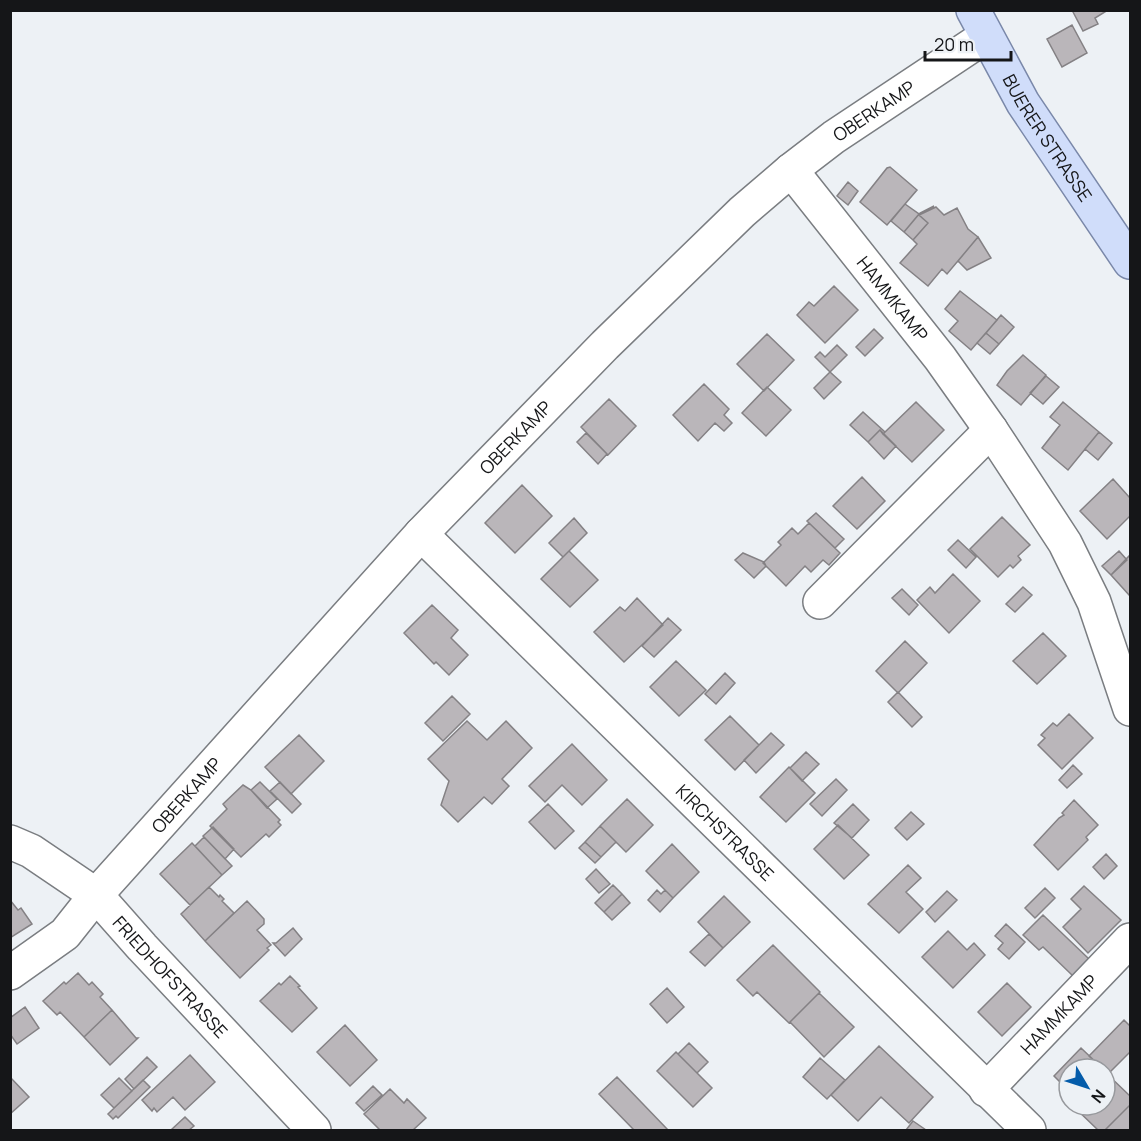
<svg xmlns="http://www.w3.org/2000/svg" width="1141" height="1141" font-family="Manrope,sans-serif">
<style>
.building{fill:#bab6ba;stroke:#848184;stroke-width:1.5}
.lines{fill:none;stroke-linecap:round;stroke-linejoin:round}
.minor-casing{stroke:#7a7d81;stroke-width:36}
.major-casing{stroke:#7a88a9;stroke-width:36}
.minor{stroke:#fff;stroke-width:33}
.major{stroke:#d0ddfa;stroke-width:33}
.labels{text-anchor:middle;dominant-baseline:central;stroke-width:5;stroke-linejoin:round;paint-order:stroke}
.street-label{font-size:18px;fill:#151618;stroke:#edf1f5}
</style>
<rect width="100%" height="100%" fill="#edf1f5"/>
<!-- building -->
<path class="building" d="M1072 10H1108L1095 18 1098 24 1083 31Z
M1072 25 1087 53 1062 67 1047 39Z
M890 167 917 190 887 225 860 202 887 168Z
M848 182 858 191 848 205 837 196Z
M905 204 919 214 904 232 891 221Z
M934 206 919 215 928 223 913 240 904 232 920 213Z
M936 207 944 215 957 208 968 229 978 237 947 274 942 269 928 286 900 263 917 244 913 240 928 223 919 215Z
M978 237 991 258 967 270 958 261Z
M834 286 858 310 825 343 797 315 809 302 814 306Z
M960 291 997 320 971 350 949 331 958 321 945 309Z
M1001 315 1014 327 999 344 986 333Z
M874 329 883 338 865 356 856 347Z
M986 333 999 344 990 354 977 343Z
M767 334 794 360 764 391 737 364Z
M837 345 847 355 830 372 815 357 820 352 825 357Z
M1023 355 1046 375 1021 405 997 385 1007 371Z
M830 372 841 382 824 399 814 388Z
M1046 376 1059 387 1043 404 1030 393Z
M704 384 729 409 724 415 732 423 724 431 715 423 698 441 673 415Z
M767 387 791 410 766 436 742 413Z
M609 399 636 426 608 455 581 427Z
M916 402 944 430 912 462 883 434Z
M1063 402 1099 432 1068 470 1042 448 1060 425 1050 417Z
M863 412 885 432 883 434 880 430 868 442 850 425Z
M880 430 896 446 884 459 868 442Z
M1099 432 1112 443 1098 460 1085 449Z
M586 433 607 454 598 464 577 442Z
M862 477 885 501 857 529 833 506Z
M1113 479 1130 498V516L1107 539 1080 511Z
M522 485 552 516 515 553 485 523Z
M816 513 844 539 835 548 807 521Z
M1002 517 1030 545 1018 556 1021 560 1013 568 1010 565 998 577 970 549Z
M574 518 587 533 563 557 549 543Z
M809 523 840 553 829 565 823 560 811 572 805 566 786 586 763 563 781 545 778 542 792 528 798 534Z
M958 540 976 557 966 568 948 550Z
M569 551 598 580 570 607 541 579Z
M1119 551 1127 560 1111 575 1102 566Z
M743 553 764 562 766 566 754 578 735 560Z
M1130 555V596L1111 575Z
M953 574 980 601 949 633 917 600 930 587 935 593Z
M1023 587 1032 595 1015 612 1006 604Z
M902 589 918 605 909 615 892 598Z
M637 598 663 625 624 662 594 632 620 607 625 611Z
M432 605 458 630 451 638 468 655 449 675 436 662 434 664 404 633Z
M668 618 681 630 654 657 642 646Z
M1043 633 1066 656 1037 684 1013 661Z
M905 641 927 663 898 693 876 671Z
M676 661 706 690 679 716 650 687Z
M725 673 735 683 716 704 705 694Z
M898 692 922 717 912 727 888 702Z
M452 696 470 714 443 741 425 723Z
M1069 714 1093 738 1062 769 1038 745 1045 738 1041 735 1053 723 1057 726Z
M730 716 759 745 735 770 705 740Z
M467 721 487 740 506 721 532 748 502 779 509 786 492 804 484 797 458 822 441 805 449 781 428 759Z
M771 733 784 745 756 773 744 760Z
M299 735 324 761 291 794 265 767Z
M572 744 607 780 582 805 562 785 545 802 529 786Z
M806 752 819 764 802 781 790 768Z
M1073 765 1082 774 1067 788 1059 780Z
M789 767 815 793 786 822 760 797Z
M836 779 847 790 822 816 810 804Z
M260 782 277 799 267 808 251 790Z
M280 782 301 804 292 813 270 791Z
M243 785 251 790 280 820 278 822 281 825 269 837 266 834 241 857 210 826 227 809 223 804Z
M627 799 653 825 626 852 600 826Z
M1074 800 1098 825 1086 837 1088 840 1058 870 1034 845 1059 818 1064 815 1062 813Z
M548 804 574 831 555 849 529 822Z
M853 804 869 820 852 838 834 823Z
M911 812 924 824 907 840 895 828Z
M838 825 869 855 844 879 814 849Z
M600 826 616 842 601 857 585 842Z
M213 827 234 849 225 859 203 836Z
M204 837 232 866 222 875 195 846Z
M585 842 601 857 595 863 579 848Z
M192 843 222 875 190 905 160 874Z
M672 844 699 872 673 898 646 871Z
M1106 854 1117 866 1104 879 1093 867Z
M908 865 921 878 906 892 923 909 899 933 868 904Z
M596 869 610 884 599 893 586 879Z
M613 885 622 894 604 912 595 903Z
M1084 886 1121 920 1088 953 1063 927 1081 909 1071 899Z
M209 887 219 897 220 895 224 899 222 901 234 913 205 941 181 914Z
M1045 888 1055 898 1035 918 1025 908Z
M657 890 661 894 665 890 673 898 660 912 648 900Z
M947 891 957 900 935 922 926 912Z
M622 894 630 903 612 920 604 912Z
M724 896 750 922 723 948 698 922Z
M10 900 18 910 21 908 32 924 10 938Z
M247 901 264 919V924L257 930 271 945 267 948 269 950 240 978 205 941Z
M1043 915 1089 959 1073 976 1043 947 1039 950 1023 935Z
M1006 924 1025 942 1009 959 998 949 1003 943 995 936Z
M293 928 302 939 285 956 273 943H276Z
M948 931 967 950 974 943 985 955 953 988 922 957Z
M709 934 723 948 705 966 690 952Z
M773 945 820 992 789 1023 757 992 753 996 737 980Z
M78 973 89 985 92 982 103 994 100 997 112 1010 84 1037 60 1012 57 1015 43 1001 64 982 66 984Z
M290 976 300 986 298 987 317 1008 292 1032 260 1001 279 983 281 985Z
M1007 983 1031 1007 1002 1036 978 1012Z
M667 988 684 1007 667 1023 650 1004Z
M819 993 854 1027 824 1057 790 1022Z
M25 1007 39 1028 17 1044 10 1034V1018Z
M112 1010 136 1038H138L110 1065 84 1037Z
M1124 1020 1130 1026V1052L1108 1074 1105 1069H1102L1089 1056Z
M345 1025 377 1060 350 1086 317 1052Z
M689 1043 708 1062 697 1073 678 1054Z
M879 1046 933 1097 909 1123 881 1097 858 1121 831 1095Z
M1081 1048 1101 1067 1099 1069H1069V1091L1054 1076Z
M676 1052 712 1088 693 1107 657 1071Z
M190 1055 215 1082 185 1110 173 1097 157 1112 154 1108 152 1111 142 1100Z
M147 1057 157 1067 134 1089 125 1079Z
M820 1058 845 1080 827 1099 803 1077Z
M1105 1072 1130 1096V1105L1105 1130H1098L1072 1105H1105Z
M10 1077 29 1097 10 1114Z
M617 1077 668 1130H634L599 1094Z
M119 1078 132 1091 114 1108 101 1095Z
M143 1080 150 1087 118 1118 116 1116 113 1119 108 1114Z
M373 1086 382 1095 364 1111 356 1103Z
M390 1089 404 1103 407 1099 426 1118 413 1130H380L364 1114Z
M1130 1105V1130H1105Z
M185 1117 194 1126 189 1130H171Z
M913 1121 926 1130H906Z"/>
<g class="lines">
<!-- minor casing -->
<g class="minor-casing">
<g id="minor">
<path id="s1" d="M791 170 940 358 991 430 1065 543 1094 602 1130 709"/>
<path id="s2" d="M421 534 1029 1130"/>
<path d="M820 602 991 430"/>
<path id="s3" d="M10 842 31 851 96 895 142 947 314 1130"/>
<path id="s4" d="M10 973 65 934 96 895 421 534 605 345 742 212 791 170 834 137 986 36"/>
<path id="s5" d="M986 1090 1130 940"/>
</g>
</g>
<!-- major casing -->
<g class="major-casing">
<g id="major">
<path id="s6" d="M973 10 1023 103 1130 262"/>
</g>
</g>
<!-- minor -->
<use href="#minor" class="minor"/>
<!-- major -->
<use href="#major" class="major"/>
</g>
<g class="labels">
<!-- street labels -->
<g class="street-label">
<text stroke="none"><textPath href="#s4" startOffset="1224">OBERKAMP</textPath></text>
<text stroke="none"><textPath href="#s6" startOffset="148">BUERER STRASSE</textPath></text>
<text stroke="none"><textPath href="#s1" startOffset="164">HAMMKAMP</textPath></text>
<text stroke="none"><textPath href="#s4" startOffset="738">OBERKAMP</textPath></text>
<text stroke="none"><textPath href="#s4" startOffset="252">OBERKAMP</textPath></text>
<text stroke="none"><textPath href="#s2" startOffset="426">KIRCHSTRASSE</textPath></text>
<text stroke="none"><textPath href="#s3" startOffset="212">FRIEDHOFSTRASSE</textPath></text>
<text stroke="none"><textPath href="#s5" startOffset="105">HAMMKAMP</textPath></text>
</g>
</g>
<!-- border -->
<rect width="1141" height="1141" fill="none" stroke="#151618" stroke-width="24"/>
<!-- north arrow -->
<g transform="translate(1087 1087) rotate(129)"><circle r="28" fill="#edf1f5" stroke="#97999d" stroke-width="1.5"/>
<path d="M0-4.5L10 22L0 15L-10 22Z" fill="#045caa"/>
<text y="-9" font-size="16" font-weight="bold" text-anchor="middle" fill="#151618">N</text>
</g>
<!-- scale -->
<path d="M925 51v9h86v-9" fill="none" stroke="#151618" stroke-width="3"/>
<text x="934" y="51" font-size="18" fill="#151618" stroke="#edf1f5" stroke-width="4.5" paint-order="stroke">20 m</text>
</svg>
